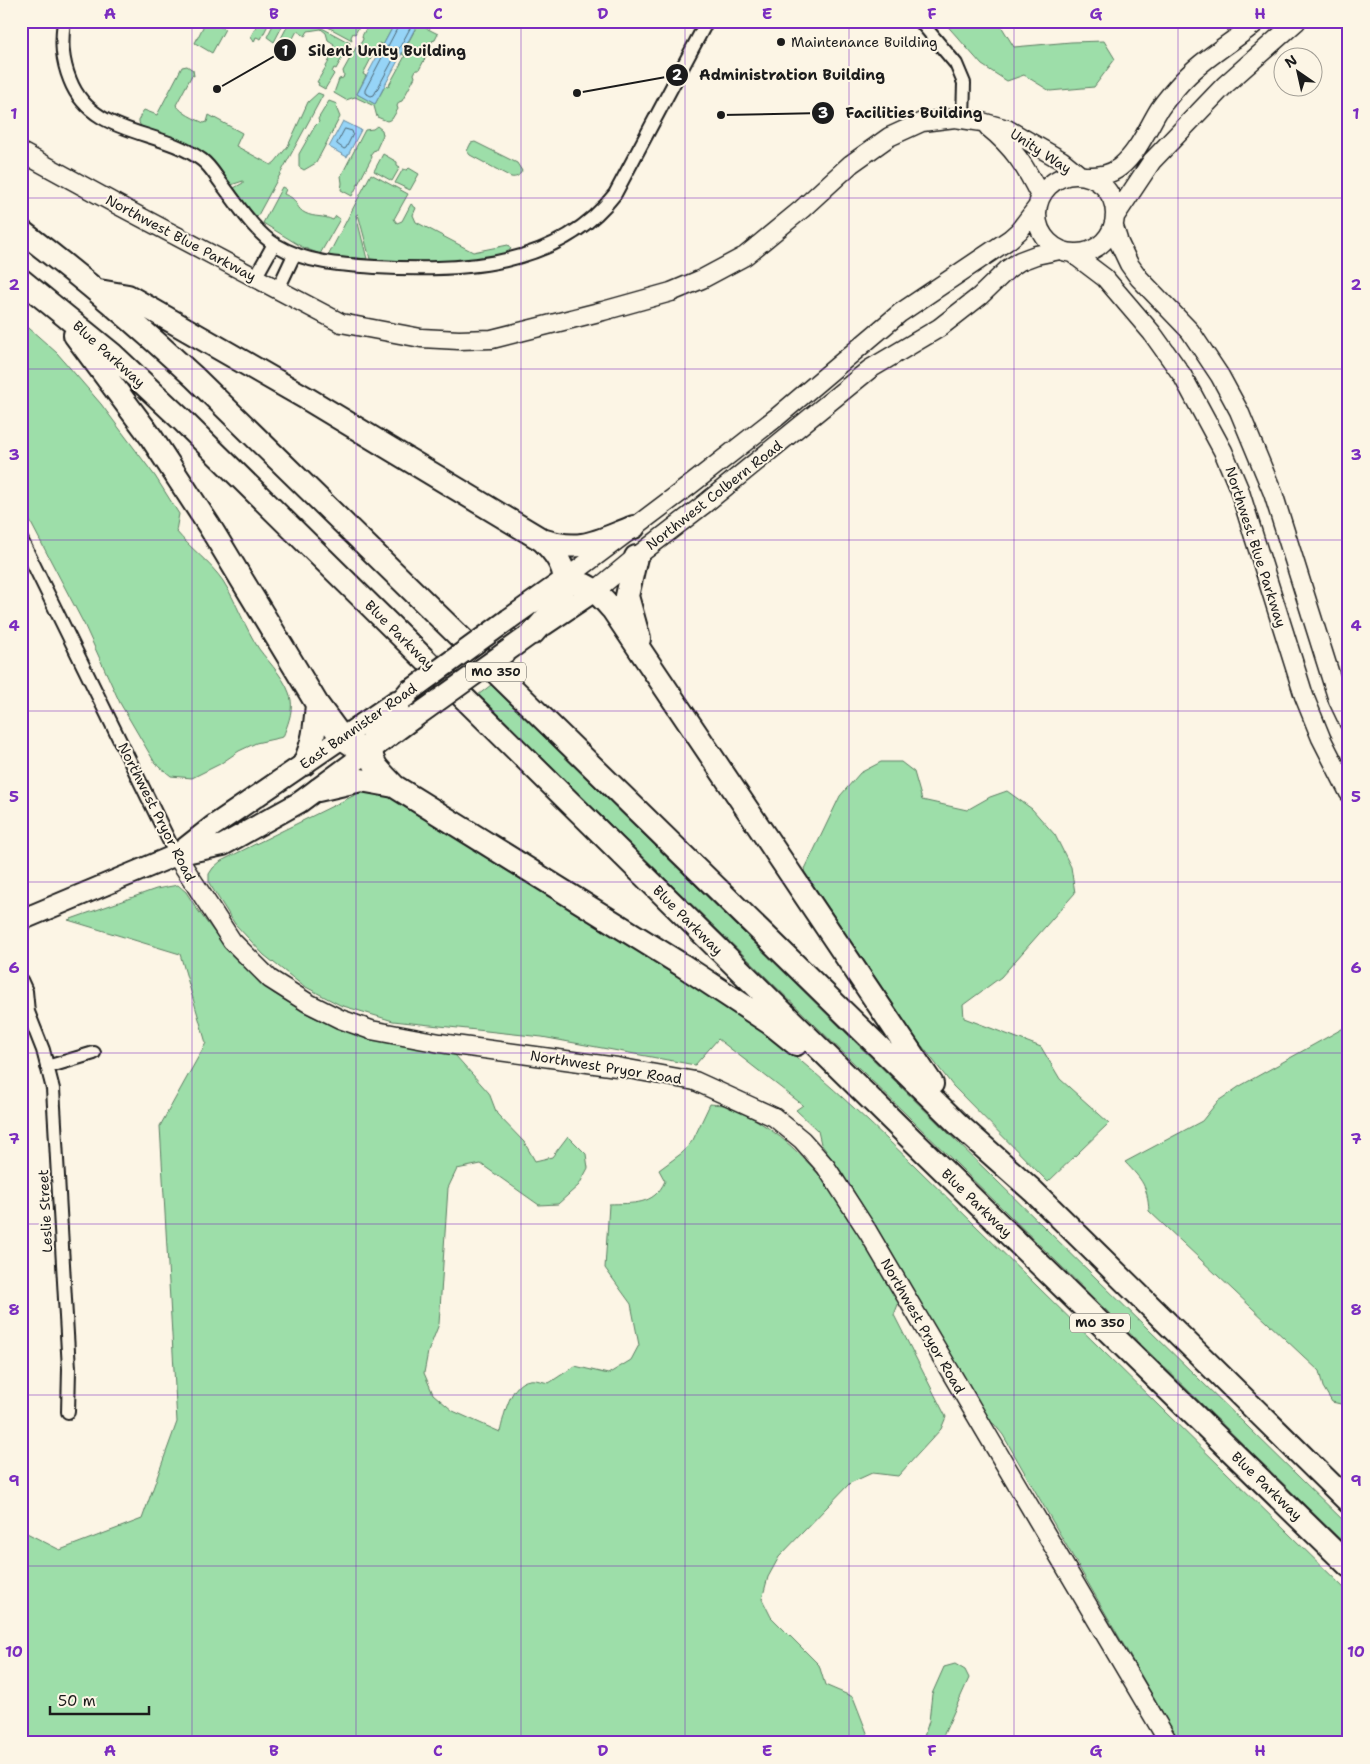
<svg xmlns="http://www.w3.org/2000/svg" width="1370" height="1764" font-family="'Shantell Sans',sans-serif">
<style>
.green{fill:#9ddea9;stroke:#5c7d62}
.water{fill:#96d4f7;stroke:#658a9f}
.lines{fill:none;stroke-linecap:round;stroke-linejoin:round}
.shore{stroke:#4d6674;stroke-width:1}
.street-casing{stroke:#1c1c1c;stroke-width:16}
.secondary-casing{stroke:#1c1c1c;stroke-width:21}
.primary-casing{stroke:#1c1c1c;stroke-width:24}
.highway-casing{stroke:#1c1c1c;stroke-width:26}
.street{stroke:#fcf5e5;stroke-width:12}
.secondary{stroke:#fcf5e5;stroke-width:18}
.primary{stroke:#fcf5e5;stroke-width:20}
.highway{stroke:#fcf5e5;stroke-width:22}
.primary-bridge-casing{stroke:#1c1c1c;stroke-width:24;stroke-linecap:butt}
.primary-bridge{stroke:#fcf5e5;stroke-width:20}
.grid{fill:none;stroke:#7b2cbf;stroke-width:1;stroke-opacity:0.55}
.poi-dot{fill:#1c1c1c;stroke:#fcf5e5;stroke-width:2}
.labels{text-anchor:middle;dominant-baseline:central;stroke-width:4;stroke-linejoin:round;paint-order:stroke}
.shield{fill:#fcf5e5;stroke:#5f5d58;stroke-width:1}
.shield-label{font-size:12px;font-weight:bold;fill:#1c1c1c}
.poi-label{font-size:14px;fill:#1c1c1c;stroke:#fcf5e5;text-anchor:start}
.street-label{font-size:14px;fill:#1c1c1c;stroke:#fcf5e5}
.leader{fill:none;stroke:#1c1c1c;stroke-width:2}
.callout-dot{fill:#1c1c1c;stroke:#fcf5e5;stroke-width:2}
.mark-label{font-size:15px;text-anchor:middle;font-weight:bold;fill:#fff}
.callout-label{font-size:15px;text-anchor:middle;font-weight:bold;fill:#1c1c1c;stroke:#fcf5e5;stroke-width:4;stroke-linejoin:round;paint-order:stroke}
.neatline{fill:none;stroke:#7b2cbf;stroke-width:2}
.grid-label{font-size:16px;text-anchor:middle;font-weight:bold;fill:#7b2cbf}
</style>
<rect width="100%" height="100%" fill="#fcf5e5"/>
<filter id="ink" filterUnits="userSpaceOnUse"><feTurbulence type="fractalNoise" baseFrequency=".02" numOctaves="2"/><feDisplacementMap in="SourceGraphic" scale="10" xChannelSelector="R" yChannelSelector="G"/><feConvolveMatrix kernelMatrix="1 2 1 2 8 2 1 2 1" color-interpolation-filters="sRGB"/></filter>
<g filter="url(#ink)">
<!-- green -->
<path class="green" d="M206 21H221L219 26 225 29 212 53 195 43Z
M259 21H270L261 39 256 37 254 42 251 36Z
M275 21H285L274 42 267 37Z
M290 21H309L350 43 336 69 334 68 332 72 334 74 325 89 318 85 319 83 317 82C324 70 333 57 334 44L328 40 326 33 321 29 308 31 305 36 297 31 285 53 276 48Z
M329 21H362L355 34 353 33 351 37 352 40 326 26Z
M370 21H396L383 45 379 43 363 74 366 76 357 94 375 104 385 86 388 87 405 56 402 54 418 24 438 34 435 40 432 41 431 47 419 70H416L414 74 415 77 402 101 399 102 397 106 398 109 392 119 387 121 377 117 374 106 355 97 346 100 334 93 339 79 343 78 344 75 343 71 358 44 361 43 363 39 362 36Z
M943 21H998L1014 47 1071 42 1104 41 1115 59 1094 87 1050 91 1024 75 1007 81 982 65Z
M187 66 193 70 194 76 192 75 176 105C183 114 193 118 204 123L207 122 209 115 242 133 236 146 271 165 275 162 288 146 308 102 318 93 323 95 257 217 244 202 234 188 243 183V181L231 185C210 158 203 150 171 138 163 134 148 133 142 127 136 122 140 115 144 110L157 115 182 67Z
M329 101 337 104 336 107 340 117 316 163 304 170 299 167V154L315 126 319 122 318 119Z
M377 126 382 130 383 135 376 150 373 151 371 154 372 157 352 196 341 190 342 183 341 176 365 130 373 129Z
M475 142 517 163 522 171C519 176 516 178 511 177L470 155 467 151 471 143Z
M383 154 397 162V165L400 167 392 181 374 171Z
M409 168 419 174 410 190 395 183 403 169 407 170Z
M371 174 408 194 394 219 397 223 402 221 411 204 416 208 413 215 416 222 473 252 508 245 511 249C494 266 395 261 370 259L358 214 356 215 367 259 328 256Z
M282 187 286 189 284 194C286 195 289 196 292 198 297 202 297 209 305 213 315 218 323 215 333 220L336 216 340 219 320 254 302 247 263 223Z
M21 321 57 353 101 404 155 476 179 514 176 531C191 549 210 562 223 581 237 603 245 628 259 649 270 664 288 681 291 700 293 713 287 726 283 737L256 743 239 751 220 764 192 778 171 776 155 763 120 703 84 624 21 504Z
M491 685 1349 1526V1548L478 695Z
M881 762H901L914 772 922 800 967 810 990 797 1007 791 1032 809 1055 835 1071 867 1075 893 1001 977 963 1005 964 1018 1041 1047 1060 1079 1109 1123 1048 1182 953 1086 916 1038 804 871 840 796 860 773Z
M371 790 391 793 750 1021C810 1065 860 1113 913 1164L1349 1593V1743H1180L1003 1435 994 1424 981 1417 889 1248 841 1171 821 1144 818 1131 796 1110 803 1105 718 1039 695 1065 542 1037 393 1021 340 1005 302 985 264 955 235 924 209 883V874L213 868 221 861 359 793Z
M178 885 186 892 197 909 228 951 273 993 311 1016 362 1036 455 1055 489 1093 497 1114 524 1142 535 1161 552 1157 568 1136 586 1154 588 1168 579 1185 558 1204 539 1205 481 1164 457 1169 448 1188 439 1324 428 1352 424 1373 433 1394 453 1411 500 1432C504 1416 510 1382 530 1380 535 1379 543 1382 549 1383L575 1366 608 1374 631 1360 639 1345 631 1304 605 1268 609 1204C633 1203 654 1206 665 1181L659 1170 682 1153 693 1140 710 1104C717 1105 727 1104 733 1107 741 1109 749 1116 756 1120 826 1163 860 1233 899 1302L894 1315 946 1417 941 1429 898 1476 872 1473 850 1483 779 1557 768 1577 762 1599 771 1617 819 1665 825 1685 853 1697 871 1743H21V1530L60 1550 142 1519 177 1422 160 1126 206 1043 180 954 68 920 156 889Z
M1349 1025V1406L1332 1402 1323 1387 1319 1371 1149 1211C1147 1185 1143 1181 1125 1162L1202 1121 1218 1101 1240 1086Z
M955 1664 965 1670 969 1678 940 1743H922L929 1721 932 1694 944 1667Z"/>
<!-- water -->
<path class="water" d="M396 21H419L375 104 357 94Z
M343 121 361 130 347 157 329 147Z"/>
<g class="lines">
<!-- shore -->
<path class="shore" d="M400 21 399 25 365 90V93L371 96 374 95 414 21
M345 129 352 131 353 134 346 148 344 149 337 144Z"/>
<!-- street casing -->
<g class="street-casing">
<path id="street" d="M64 21C61 43 62 60 70 80 92 137 159 128 202 160 210 166 215 175 221 183 236 202 255 233 276 245 306 263 341 265 375 267 460 272 558 268 615 194L707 21
M920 21 956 64 964 83 963 119
M255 278 274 244
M278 289 294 255
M21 539 176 855
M21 980 26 991 28 1012 43 1050 53 1089 69 1369 68 1412
M47 1067 94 1053"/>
</g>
<!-- secondary casing -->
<g class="secondary-casing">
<path id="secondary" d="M988 127C1013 147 1026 167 1040 196
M21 152 116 204 341 323 421 338 459 340 492 339 603 311 671 292 702 279 745 256 802 209 851 164 889 137 922 122 955 118 982 122 1007 129 1061 160 1077 173
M1037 214a39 39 0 1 1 78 0a39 39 0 1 1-78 0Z
M1088 176C1100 176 1110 175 1120 167 1137 153 1146 132 1157 113 1162 104 1171 94 1178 86 1200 60 1232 43 1258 21
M1116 215 1152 161 1225 85 1297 21
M1114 227 1119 243 1129 264 1139 278 1190 331 1220 376 1239 411 1273 493 1338 700 1349 723
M1072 253 1105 278 1152 333 1182 375 1223 451 1239 489 1304 696 1321 738 1349 793
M564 580 689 486 777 417 900 313 1010 239 1019 231 1038 206
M596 590 636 557 702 506 870 369 939 328 980 296 1008 269 1020 261 1036 255 1060 250
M176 855 232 941 270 979 308 1003 340 1019 371 1030 440 1043 617 1067 695 1081 774 1117 802 1140 826 1167 868 1232 1169 1743"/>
</g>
<!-- primary casing -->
<g class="primary-casing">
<path id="primary" d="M509 619 564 580
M544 625 596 590
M180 852 213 826 396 701
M21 920 176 855 223 845 300 802 415 717"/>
</g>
<!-- highway casing -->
<g class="highway-casing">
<path id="highway" d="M21 231C82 277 138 325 194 377L960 1126 1033 1191 1349 1502
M21 280 112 354 181 419 898 1126 1349 1566
M99 291 128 296 306 398 542 540C581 577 564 599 533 633
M75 335 151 437 210 527 317 704 342 738 354 746 371 750
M542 540C582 553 597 541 634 527
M636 557 627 596 639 639
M564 580C589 582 597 592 613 610L932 1084
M410 691C395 710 358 738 376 766 381 773 388 779 394 786L682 965 770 1023 796 1044
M304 764C314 742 315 728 317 704
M318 790 361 780 394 786"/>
</g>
<!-- street -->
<use href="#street" class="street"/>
<!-- secondary -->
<use href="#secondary" class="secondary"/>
<!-- primary -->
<use href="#primary" class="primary"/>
<!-- highway -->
<use href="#highway" class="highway"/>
<!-- primary-bridge casing -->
<g class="primary-bridge-casing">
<path id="primary-bridge" d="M410 691 509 619
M415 717 528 636"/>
</g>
<!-- primary-bridge -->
<use href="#primary-bridge" class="primary-bridge"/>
</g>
</g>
<!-- grid -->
<path class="grid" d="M192 21V1743M356 21V1743M521 21V1743M685 21V1743M849 21V1743M1014 21V1743M1178 21V1743M21 198H1349M21 369H1349M21 540H1349M21 711H1349M21 882H1349M21 1053H1349M21 1224H1349M21 1395H1349M21 1566H1349"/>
<!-- markers -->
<circle class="poi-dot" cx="781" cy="42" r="5"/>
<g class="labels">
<!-- shield labels -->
<g class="shield">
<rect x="466" y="662.5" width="60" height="19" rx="4"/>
<rect x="1070" y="1313.5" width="60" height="19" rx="4"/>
</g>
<g class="shield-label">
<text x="496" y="672">MO 350</text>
<text x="1100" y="1323">MO 350</text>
</g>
<!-- poi labels -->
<g class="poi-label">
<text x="791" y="42">Maintenance Building</text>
</g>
<!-- street labels -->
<g class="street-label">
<text transform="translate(1041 151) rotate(33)">Unity Way</text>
<text transform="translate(181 238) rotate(28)">Northwest Blue Parkway</text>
<text transform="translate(109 354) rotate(42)">Blue Parkway</text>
<text transform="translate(714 495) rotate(-38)">Northwest Colbern Road</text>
<text transform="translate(1256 547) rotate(72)">Northwest Blue Parkway</text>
<text transform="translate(400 635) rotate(45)">Blue Parkway</text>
<text transform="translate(358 726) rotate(-35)">East Bannister Road</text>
<text transform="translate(157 812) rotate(63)">Northwest Pryor Road</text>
<text transform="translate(688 920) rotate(45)">Blue Parkway</text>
<text transform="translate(606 1067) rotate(9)">Northwest Pryor Road</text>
<text transform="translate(977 1203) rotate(44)">Blue Parkway</text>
<text transform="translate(45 1211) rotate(-93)">Leslie Street</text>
<text transform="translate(923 1326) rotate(60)">Northwest Pryor Road</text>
<text transform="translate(1267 1486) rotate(44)">Blue Parkway</text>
</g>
</g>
<!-- callouts -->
<path class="leader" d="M217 89L285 50M577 93L677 75M721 115L823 113"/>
<g class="callout-dot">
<circle cx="217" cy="89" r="5"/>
<circle cx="577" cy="93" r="5"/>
<circle cx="721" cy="115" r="5"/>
<circle cx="285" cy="50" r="12"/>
<circle cx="677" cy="75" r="12"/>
<circle cx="823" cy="113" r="12"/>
</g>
<g class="mark-label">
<text x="285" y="56">1</text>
<text x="677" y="80">2</text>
<text x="823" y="118">3</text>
</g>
<g class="callout-label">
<text x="387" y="56">Silent Unity Building</text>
<text x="792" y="80">Administration Building</text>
<text x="914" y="118">Facilities Building</text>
</g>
<!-- margin -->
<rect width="1370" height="1764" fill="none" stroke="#fcf5e5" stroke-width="55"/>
<!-- north arrow -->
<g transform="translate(1298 72) rotate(326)"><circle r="24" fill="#fcf5e5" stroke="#a29e95"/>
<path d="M0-4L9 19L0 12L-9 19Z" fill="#1c1c1c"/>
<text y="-8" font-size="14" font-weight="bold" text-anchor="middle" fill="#1c1c1c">N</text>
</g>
<!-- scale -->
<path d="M50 1706v8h99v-8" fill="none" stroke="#1c1c1c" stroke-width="2.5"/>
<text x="58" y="1706" font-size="15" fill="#1c1c1c" stroke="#fcf5e5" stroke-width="4" paint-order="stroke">50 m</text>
<rect x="28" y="28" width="1314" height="1708" class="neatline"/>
<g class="grid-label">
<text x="110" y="19">A</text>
<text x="274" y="19">B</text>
<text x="438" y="19">C</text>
<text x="603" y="19">D</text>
<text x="767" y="19">E</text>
<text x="932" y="19">F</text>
<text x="1096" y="19">G</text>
<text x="1260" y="19">H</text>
<text x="14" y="119">1</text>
<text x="1356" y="119">1</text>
<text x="14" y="290">2</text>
<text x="1356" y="290">2</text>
<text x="14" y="460">3</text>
<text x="1356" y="460">3</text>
<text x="14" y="631">4</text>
<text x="1356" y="631">4</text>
<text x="14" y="802">5</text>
<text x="1356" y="802">5</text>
<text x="14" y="973">6</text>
<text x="1356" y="973">6</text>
<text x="14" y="1144">7</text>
<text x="1356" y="1144">7</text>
<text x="14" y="1315">8</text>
<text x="1356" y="1315">8</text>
<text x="14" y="1486">9</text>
<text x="1356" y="1486">9</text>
<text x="14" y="1657">10</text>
<text x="1356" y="1657">10</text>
<text x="110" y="1756">A</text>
<text x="274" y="1756">B</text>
<text x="438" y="1756">C</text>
<text x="603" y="1756">D</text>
<text x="767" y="1756">E</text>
<text x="932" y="1756">F</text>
<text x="1096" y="1756">G</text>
<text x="1260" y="1756">H</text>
</g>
</svg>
